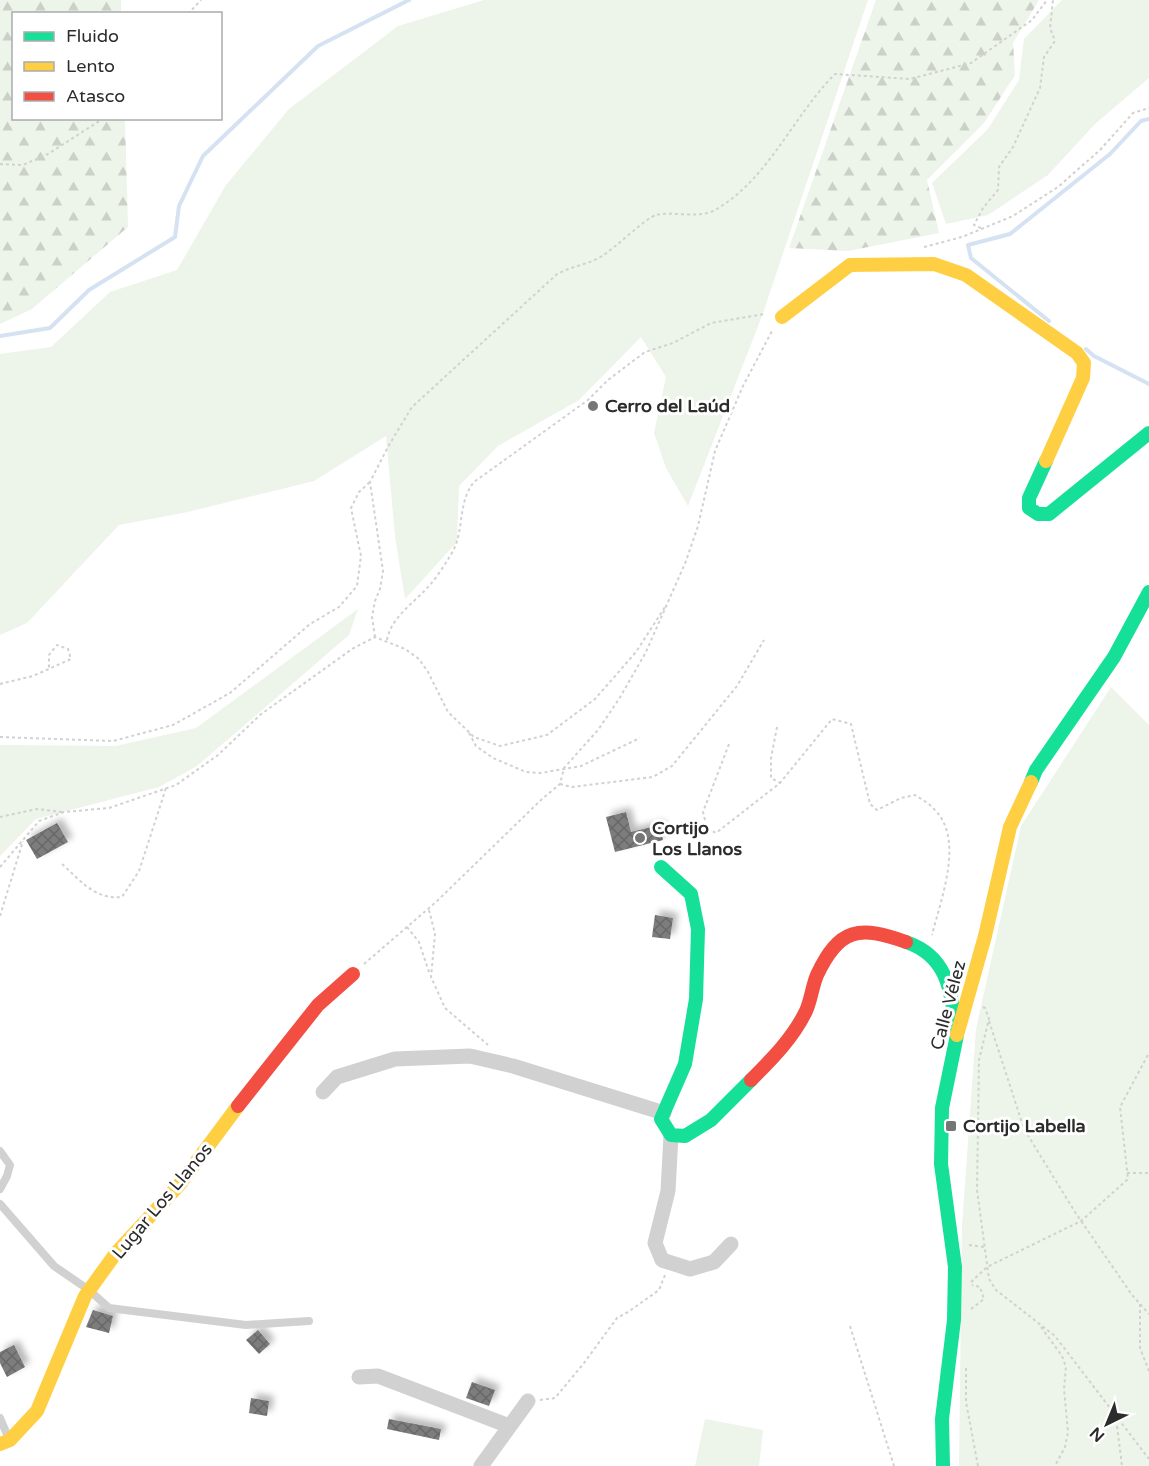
<svg xmlns="http://www.w3.org/2000/svg" width="1149" height="1466" font-family="'Varela Round',sans-serif">
<style>
.grass{fill:#edf4e9}
.forest{fill:url(#forest-firs)}
.lines{fill:none;stroke-linecap:round;stroke-linejoin:round}
.stream{stroke:#d4e2f2;stroke-width:4}
.building{fill:url(#building-cross-hatch);filter:url(#shadow)}
.path{stroke:#d1d1d1;stroke-width:2;stroke-dasharray:3 3;stroke-linecap:butt}
.lane{stroke:#d1d1d1;stroke-width:8}
.street{stroke:#d1d1d1;stroke-width:15}
.fast{stroke:#16e098;stroke-width:14}
.slow{stroke:#ffcf43;stroke-width:14}
.jam{stroke:#f24e42;stroke-width:14}
.poi-dot{fill:#767676;stroke:#fff;stroke-width:2}
.labels{text-anchor:middle;dominant-baseline:central;stroke-width:6;stroke-linejoin:round;paint-order:stroke}
.poi-label{font-size:18px;font-weight:bold;fill:#2c2c2c;stroke:#fff;text-anchor:start}
.street-label{font-size:18px;fill:#2c2c2c;stroke:#fff}
</style>
<defs>
<pattern id="forest-firs" width="22" height="20" patternUnits="userSpaceOnUse" patternTransform="scale(1.5)"><rect width="22" height="20" fill="#edf4e9"/><path d="M5 1l3.5 6h-7zM16 11l3.5 6h-7z" fill="#cbd1c8"/></pattern>
<pattern id="building-cross-hatch" width="8" height="8" patternUnits="userSpaceOnUse" patternTransform="scale(1.5)"><rect width="8" height="8" fill="#7d7d7d"/><path d="M0 0l8 8M0 8l8-8" fill="none" stroke="#676767"/></pattern>
<filter id="shadow"><feDropShadow dx="5" dy="-5" stdDeviation="3" flood-color="#0004"/></filter>
</defs>
<rect width="100%" height="100%" fill="#fff"/>
<!-- grass -->
<path class="grass" d="M484 0H868L762 316 688 506 666 468 654 433 666 377 641 337 579 400 498 446 459 486 457 542 405 599 395 536 386 436 314 481 183 513 119 525 27 623 0 635V354L51 347 110 292 177 270 226 185 289 109 398 26Z
M1062 0H1149V78L1095 124 1048 175 988 215 946 224 932 183 988 129 1019 80 1024 39Z
M358 609 349 635 197 766 159 787 36 819 0 856V745L116 746 196 728Z
M1111 687 1149 725V1466H959L962 1226 976 1029 1021 826Z
M705 1419 763 1430 759 1466H695Z"/>
<!-- forest -->
<path class="forest" d="M0 0H121V13L14 14V118L125 119 128 227 32 309 0 324Z
M876 0H1039L1013 43 1015 75 984 123 927 180 939 233 848 251 789 248Z"/>
<g class="lines">
<!-- stream -->
<path class="stream" d="M1049 321 971 258 968 245 1010 234 1110 154 1141 121 1149 119
M0 336 50 328 89 290 175 237 179 206 203 156 318 46 409 0
M1086 349 1094 356 1149 384"/>
</g>
<!-- building -->
<path class="building" d="M626 812 631 832 660 825 663 840 615 852 606 817Z
M57 823 68 842 37 859 26 840Z
M655 915 673 918 670 939 652 937Z
M93 1310 113 1316 109 1333 86 1327Z
M258 1330 270 1344 259 1354 246 1340Z
M14 1345 25 1367 7 1377 0 1363V1352Z
M472 1382 495 1390 489 1406 466 1398Z
M251 1398 269 1401 267 1416 249 1413Z
M389 1419 441 1429 439 1440 387 1429Z"/>
<g class="lines">
<!-- path -->
<path class="path" d="M188 14 201 0
M0 164 23 165 48 154 104 118
M981 228 974 225 983 208 998 190 999 167 1013 147 1040 88 1044 57 1055 41 1050 28 1053 0
M924 247 962 237 1013 216 1058 187 1100 150 1133 113 1149 108
M375 637 372 617 375 601 380 589 383 571 370 482 389 445 412 407 556 275C570 266 588 265 602 256 614 249 647 217 656 215 672 211 700 219 715 210 768 180 793 116 835 74L910 79 971 63 1032 20 1047 0
M387 640C391 617 414 603 429 586 437 577 444 566 450 556 466 532 456 505 474 482L588 400 608 380 645 352 673 343 711 323 765 314
M0 684 33 676 71 659 68 649 57 645 49 655V668
M777 727 771 758V778L780 783
M469 733 476 746 493 758 526 772 541 773 581 766 640 738
M0 737 113 741 173 725 230 693 310 624 339 607 357 586 361 556 351 508 359 492 370 482
M729 744 703 812 707 828 716 833 780 783 832 719 851 724 870 804 877 810 901 798 915 795C921 799 929 803 934 809 965 839 941 898 932 935
M560 784 572 787 653 777 672 766 737 686 764 640
M0 817 37 809 62 812
M62 864C81 881 95 900 122 897L139 871 166 788
M0 867 39 821 64 812 109 808 176 785 218 755 260 715 352 649 375 637 405 649 419 659 428 672 448 712 474 737 500 746 547 735 595 699 636 652 665 607
M429 910 435 934 431 977 445 1008 488 1045
M0 916 23 841
M407 927 419 942 430 975
M364 964 436 902 542 799 560 784 564 768 598 730 619 699 646 652 686 561 698 526 715 451 743 386 772 331
M983 1007 985 1008 989 1019 979 1060 977 1190 989 1279 996 1290 1055 1336 1149 1459
M989 1021 1024 1129 1075 1212 1132 1295 1149 1314
M1127 1173H1149
M969 1245 984 1247
M971 1282 987 1267 1081 1221 1128 1179 1120 1107 1149 1053
M1140 1304V1348L1149 1371
M971 1309 984 1299 980 1287 972 1285
M850 1326 894 1466
M1041 1327 1062 1356 1066 1367 1064 1389 1068 1432 1065 1447 1055 1466
M966 1368V1402L978 1466
M540 1400 555 1398 584 1363 617 1318 628 1312 659 1290 665 1275
M1109 1410 1117 1426 1122 1466"/>
<!-- lane -->
<path class="lane" d="M0 1151 10 1165 7 1176 0 1189
M0 1204 54 1266 89 1290 109 1308 246 1325 309 1321
M0 1418 9 1439"/>
<!-- street -->
<path class="street" d="M323 1092 337 1077 395 1059 470 1056 513 1066 664 1113
M671 1135 668 1191 655 1243 662 1260 690 1269 714 1262 731 1244
M359 1377 378 1376 509 1426
M481 1466 528 1401"/>
<!-- fast -->
<path class="fast" d="M1046 461 1029 498V508L1038 514H1049L1149 433
M1031 782 1036 770 1114 657 1149 592
M661 867 691 894 698 929 696 999 685 1064 661 1119 671 1135 685 1136 711 1120 751 1080
M906 942C947 956 951 989 955 1027
M943 1466 942 1419 954 1320 955 1267 941 1164 942 1108 957 1035"/>
<!-- slow -->
<path class="slow" d="M782 317 850 265 934 264 966 275 1077 353 1084 363 1083 378 1046 461
M957 1035 985 936 1010 827 1031 782
M0 1444 10 1440 37 1411 85 1296 116 1253 179 1185 238 1106"/>
<!-- jam -->
<path class="jam" d="M751 1080C772 1059 793 1038 806 1011 811 1000 812 987 817 975 839 928 859 925 906 942
M238 1106 318 1005 353 974"/>
</g>
<!-- markers -->
<g class="poi-dot">
<circle cx="593" cy="406" r="6"/>
<circle cx="640" cy="838" r="6"/>
<rect x="945" y="1120" width="12" height="12" rx="3"/>
</g>
<g class="labels">
<!-- poi labels -->
<g class="poi-label">
<text x="605" y="406">Cerro del Laúd</text>
<text x="652" y="828">Cortijo<tspan x="652" dy="21">Los Llanos</tspan></text>
<text x="963" y="1126">Cortijo Labella</text>
</g>
<!-- street labels -->
<g class="street-label">
<text transform="translate(948 1005) rotate(-75)">Calle Vélez</text>
<text transform="translate(162 1201) rotate(-50)">Lugar Los Llanos</text>
</g>
</g>
<!-- legend -->
<rect x="12" y="12" width="210" height="108" fill="#ffffff" stroke="#ababab" stroke-width="1.5"/>
<rect x="24" y="32" width="30" height="9" fill="#16e098" stroke="#ababab" stroke-width="1.5"/>
<text x="66" y="42" font-size="18" fill="#2c2c2c">Fluido</text>
<rect x="24" y="62" width="30" height="9" fill="#ffcf43" stroke="#ababab" stroke-width="1.5"/>
<text x="66" y="72" font-size="18" fill="#2c2c2c">Lento</text>
<rect x="24" y="92" width="30" height="9" fill="#f24e42" stroke="#ababab" stroke-width="1.5"/>
<text x="66" y="102" font-size="18" fill="#2c2c2c">Atasco</text>
<!-- north arrow -->
<g transform="translate(1107 1424) rotate(223)" stroke="#ffffff" stroke-width="4.5" paint-order="stroke">
<path d="M0-4.5L10 22L0 15L-10 22Z" fill="#2c2c2c"/>
<text y="-9" font-size="16" font-weight="bold" text-anchor="middle" fill="#2c2c2c">N</text>
</g>
</svg>
